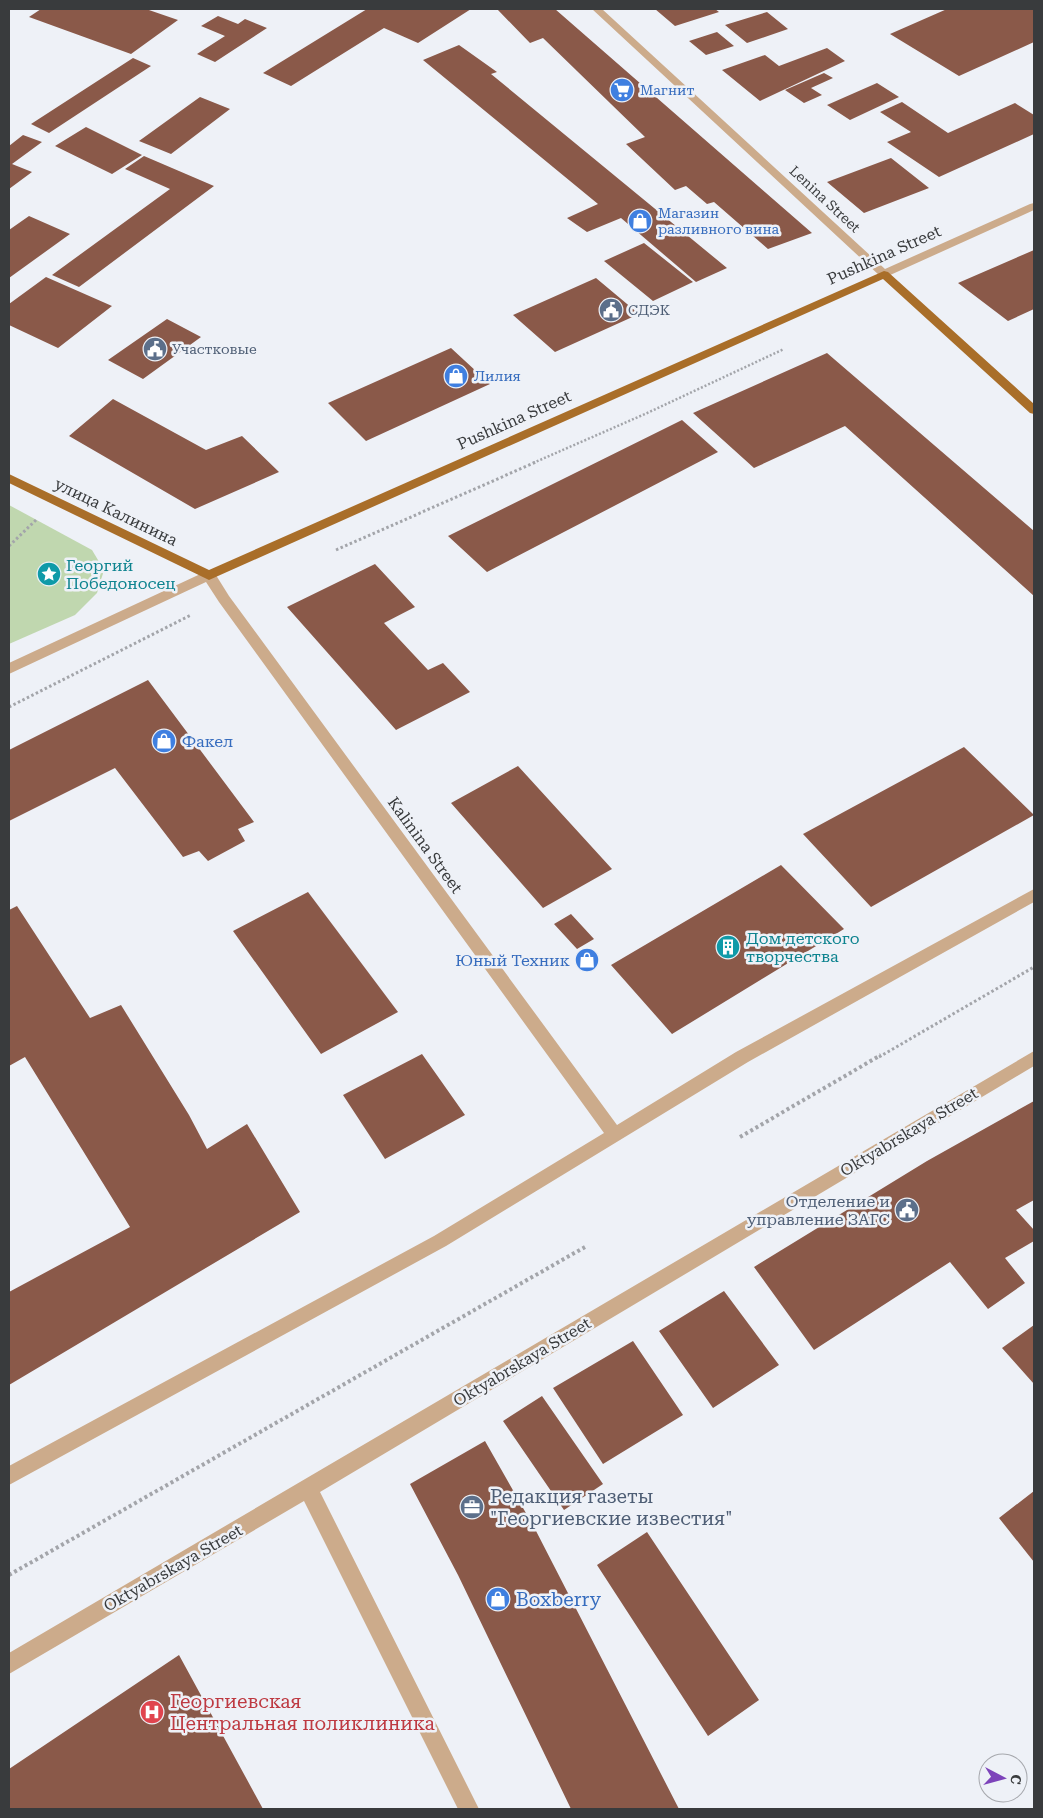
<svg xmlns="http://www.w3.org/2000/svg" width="1043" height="1818" font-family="'Roboto Serif',serif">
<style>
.green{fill:#c0d7af}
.building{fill:#8a5949}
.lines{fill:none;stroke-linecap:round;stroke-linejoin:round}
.path-far2{stroke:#a3a5aa;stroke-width:2.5;stroke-dasharray:2 2;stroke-linecap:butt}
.path-far1{stroke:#a3a5aa;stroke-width:3;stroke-dasharray:2.5 2.5;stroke-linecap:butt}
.path{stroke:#a3a5aa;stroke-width:4;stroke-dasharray:3 3;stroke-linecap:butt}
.street{fill:#ccab8b;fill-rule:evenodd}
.primary{fill:#a96e29;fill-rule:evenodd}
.labels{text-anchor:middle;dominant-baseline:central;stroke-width:5;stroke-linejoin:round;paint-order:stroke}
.far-shop-label{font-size:14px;fill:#366cbe;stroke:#eef1f7;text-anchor:start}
.far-street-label{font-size:14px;fill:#393b3d;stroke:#eef1f7}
.far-service-label{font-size:14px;fill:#4e5e75;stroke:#eef1f7;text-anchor:start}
.street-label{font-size:16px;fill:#393b3d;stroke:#eef1f7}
.culture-label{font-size:16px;fill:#0d838f;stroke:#eef1f7;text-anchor:start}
.shop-label{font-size:16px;fill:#366cbe;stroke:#eef1f7;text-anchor:start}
.service-label{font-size:16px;fill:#4e5e75;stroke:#eef1f7;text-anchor:end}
.near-service-label{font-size:19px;fill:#4e5e75;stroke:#eef1f7;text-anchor:start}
.near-shop-label{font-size:19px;fill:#366cbe;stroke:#eef1f7;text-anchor:start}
.near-health-label{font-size:19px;fill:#be3a42;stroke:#eef1f7;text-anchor:start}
</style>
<rect width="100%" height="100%" fill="#eef1f7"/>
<!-- green -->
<path class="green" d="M9 505 92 550 104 570 97 593 75 615 9 644Z"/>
<!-- building -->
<path class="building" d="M41 9H146L178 20 131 54 29 17Z
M367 9H471L418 43 384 28 291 86 263 73Z
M497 9H555L812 233 768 249 714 202 707 204 686 186 675 190 626 144 645 137 543 38 530 43Z
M655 9H715L719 12 675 26Z
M947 9H1032L1034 10V42L959 76 890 34Z
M767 12 788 29 747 43 725 25Z
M218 16 238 24 245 19 267 28 215 62 197 54 225 36 201 26Z
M717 32 734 46 706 55 689 41Z
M459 45 497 72 491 74 727 268 696 282 621 218 587 232 567 218 598 204 423 60Z
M827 48 845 61 760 101 722 70 765 55 779 66Z
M133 58 151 66 49 133 31 124Z
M824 73 833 78 811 88 822 95 804 103 785 90Z
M877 83 899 97 850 120 827 105Z
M200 97 230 109 171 154 139 141Z
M902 102 948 133 1015 103 1034 115V134L939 177 887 142 911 132 880 112Z
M86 127 142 155 112 174 55 146Z
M23 135 42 142 12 164 32 172 9 189V146Z
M144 156 214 186 79 287 52 275 170 189 125 169Z
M891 158 929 188 864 213 827 182Z
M29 216 70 234 9 278V230Z
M644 243 693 282 653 301 604 261Z
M1034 250V309L1008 321 958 283Z
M46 277 112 306 58 348 9 325V304Z
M596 278 639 314 555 352 513 315Z
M167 319 201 337 143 379 108 360Z
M451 348 490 384 366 441 328 403Z
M827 353 1034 531V596L845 426 754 468 693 413Z
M113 399 206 450 242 436 279 472 195 509 69 436Z
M682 420 718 452 487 572 448 536Z
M375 564 415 607 384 623 428 670 443 663 470 692 396 730 287 607Z
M148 680 254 822 238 829 245 841 208 861 199 851 183 857 115 768 9 821V750Z
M964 747 1034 815 871 907 803 834Z
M518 766 612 869 543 908 451 803Z
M781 865 844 929 672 1034 611 965Z
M308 892 398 1012 321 1054 233 931Z
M17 906 90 1018 121 1005 189 1115 207 1149 247 1124 300 1212 9 1385V1292L130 1227 25 1057 9 1066V910Z
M571 914 594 939 577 949 554 924Z
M422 1054 465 1115 385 1159 343 1095Z
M1034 1101V1200L1016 1210 1034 1230V1241L1005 1258 1025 1283 988 1309 950 1262 814 1350 754 1267 927 1161Z
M724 1291 779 1365 713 1408 659 1331Z
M1034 1325V1384L1002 1348Z
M633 1341 683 1415 603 1464 553 1388Z
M542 1396 603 1484 564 1510 503 1421Z
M485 1441 535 1529 679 1809H571L458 1575 410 1484Z
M1034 1491V1562L999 1518Z
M647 1532 759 1700 708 1736 597 1565Z
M179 1655 263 1809H9V1769Z"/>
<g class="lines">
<!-- path-far2 -->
<path class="path-far2" d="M533 463 645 414 784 349"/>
<!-- path-far1 -->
<path class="path-far1" d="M9 546 36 520
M336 550 536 462
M9 707 191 615
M879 1057 1034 967"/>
<!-- path -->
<path class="path" d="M740 1137 881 1055
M9 1575 585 1247"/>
<!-- street -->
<path class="street" d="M592 9H602L885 269 1030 204 1034 203V210L888 276H880Z
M209 570 214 572 229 596 617 1125 736 1052 1034 889V902L748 1062 446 1246 9 1485V1466L434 1236 604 1133 219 602 206 582 9 674V663Z
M1034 1051V1066L320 1492 479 1809H458L304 1501 9 1674V1653Z"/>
<!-- primary -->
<path class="primary" d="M884 271 888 272 1034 404V414L1030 413 883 279 209 580 9 483V474L209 570Z"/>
</g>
<!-- icons -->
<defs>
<g id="supermarket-disc" transform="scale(1.25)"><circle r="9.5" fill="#3f7fe0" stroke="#eef1f7"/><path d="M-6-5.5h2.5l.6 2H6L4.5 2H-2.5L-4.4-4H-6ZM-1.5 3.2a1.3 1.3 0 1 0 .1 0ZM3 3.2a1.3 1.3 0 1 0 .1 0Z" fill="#fff"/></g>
<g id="shop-disc" transform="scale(1.25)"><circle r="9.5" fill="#3f7fe0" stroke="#eef1f7"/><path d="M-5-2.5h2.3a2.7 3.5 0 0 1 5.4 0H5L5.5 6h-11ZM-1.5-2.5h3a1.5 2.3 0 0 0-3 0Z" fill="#fff"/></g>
<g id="civic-disc" transform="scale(1.25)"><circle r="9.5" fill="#5c6f8a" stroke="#eef1f7"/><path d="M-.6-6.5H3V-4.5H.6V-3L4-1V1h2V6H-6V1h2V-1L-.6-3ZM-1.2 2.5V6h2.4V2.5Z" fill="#fff"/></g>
<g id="sight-disc" transform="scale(1.25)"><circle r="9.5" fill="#0f9aa8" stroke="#eef1f7"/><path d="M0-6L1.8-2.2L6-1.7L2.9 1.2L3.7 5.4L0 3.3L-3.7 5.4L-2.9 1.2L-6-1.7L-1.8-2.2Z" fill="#fff"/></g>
<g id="building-disc" transform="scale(1.25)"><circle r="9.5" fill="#0f9aa8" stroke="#eef1f7"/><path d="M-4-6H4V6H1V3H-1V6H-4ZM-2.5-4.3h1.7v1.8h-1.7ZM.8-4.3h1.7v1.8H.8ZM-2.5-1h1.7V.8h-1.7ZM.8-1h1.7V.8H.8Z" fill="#fff"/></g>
<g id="office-disc" transform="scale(1.25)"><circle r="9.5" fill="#5c6f8a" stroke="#eef1f7"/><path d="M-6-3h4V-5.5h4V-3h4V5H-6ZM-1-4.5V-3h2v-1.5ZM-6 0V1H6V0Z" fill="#fff"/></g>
<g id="hospital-disc" transform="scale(1.25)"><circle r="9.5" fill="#e0444e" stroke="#eef1f7"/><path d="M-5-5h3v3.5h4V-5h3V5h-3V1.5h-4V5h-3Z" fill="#fff"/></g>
</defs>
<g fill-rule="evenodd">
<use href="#supermarket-disc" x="622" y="90"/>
<use href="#shop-disc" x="640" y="221"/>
<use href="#civic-disc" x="611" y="310"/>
<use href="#civic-disc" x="155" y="349"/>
<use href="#shop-disc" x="456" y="376"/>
<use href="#sight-disc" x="49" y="574"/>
<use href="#shop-disc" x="164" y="741"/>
<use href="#building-disc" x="728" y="947"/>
<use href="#shop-disc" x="587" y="960"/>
<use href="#civic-disc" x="907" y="1210"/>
<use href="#office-disc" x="472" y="1507"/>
<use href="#shop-disc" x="498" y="1599"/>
<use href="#hospital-disc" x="152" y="1712"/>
</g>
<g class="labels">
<!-- far-shop labels -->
<g class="far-shop-label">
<text x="640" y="90">Магнит</text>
<text x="658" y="213">Магазин<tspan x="658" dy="16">разливного вина</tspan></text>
<text x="474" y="376">Лилия</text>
</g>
<!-- far-street labels -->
<g class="far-street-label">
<text transform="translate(825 199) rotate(43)">Lenina Street</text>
</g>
<!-- far-service labels -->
<g class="far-service-label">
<text x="628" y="310">СДЭК</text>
<text x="172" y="349">Участковые</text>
</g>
<!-- street labels -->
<g class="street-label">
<text transform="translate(884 255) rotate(-24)">Pushkina Street</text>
<text transform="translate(514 420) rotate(-24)">Pushkina Street</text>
<text transform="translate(116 512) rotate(26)">улица Калинина</text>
<text transform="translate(425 845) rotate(54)">Kalinina Street</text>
<text transform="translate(909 1132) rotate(-31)">Oktyabrskaya Street</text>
<text transform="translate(522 1362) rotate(-31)">Oktyabrskaya Street</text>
<text transform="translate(173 1568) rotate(-30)">Oktyabrskaya Street</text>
</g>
<!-- culture labels -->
<g class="culture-label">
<text x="66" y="565">Георгий<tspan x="66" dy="18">Победоносец</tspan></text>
<text x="746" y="938">Дом детского<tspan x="746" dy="18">творчества</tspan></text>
</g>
<!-- shop labels -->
<g class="shop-label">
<text x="182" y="741">Факел</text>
<text x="570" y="960" text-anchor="end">Юный Техник</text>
</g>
<!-- service labels -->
<g class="service-label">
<text x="890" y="1201">Отделение и<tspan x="890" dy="18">управление ЗАГС</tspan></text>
</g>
<!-- near-service labels -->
<g class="near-service-label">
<text x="490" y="1496">Редакция газеты<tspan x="490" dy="22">"Георгиевские известия"</tspan></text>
</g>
<!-- near-shop labels -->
<g class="near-shop-label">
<text x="516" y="1599">Boxberry</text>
</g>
<!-- near-health labels -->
<g class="near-health-label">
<text x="170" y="1701">Георгиевская<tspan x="170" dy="22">Центральная поликлиника</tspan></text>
</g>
</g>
<!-- border -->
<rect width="1043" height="1818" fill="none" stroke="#393b3d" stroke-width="20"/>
<!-- north arrow -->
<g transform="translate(1003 1778) rotate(96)"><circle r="24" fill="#eef1f7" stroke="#a6a8ad"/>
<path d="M0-4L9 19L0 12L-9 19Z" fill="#7d43ba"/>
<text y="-8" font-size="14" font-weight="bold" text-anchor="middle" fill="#393b3d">С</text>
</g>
</svg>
